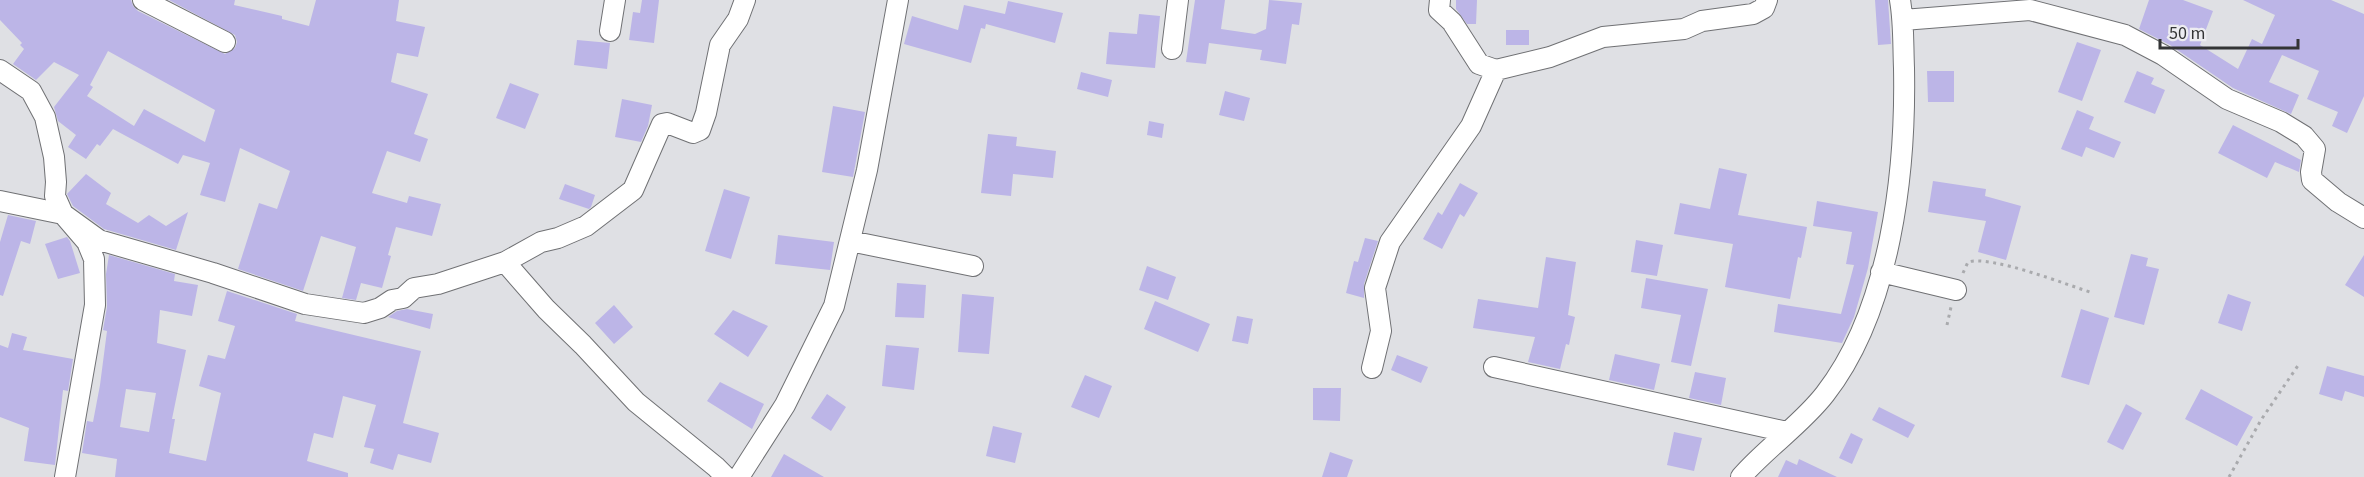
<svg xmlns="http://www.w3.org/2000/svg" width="2364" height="477" font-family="'Source Sans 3',sans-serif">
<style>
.building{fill:#bcb5e7;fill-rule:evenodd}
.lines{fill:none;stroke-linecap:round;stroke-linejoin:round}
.minor-casing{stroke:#707174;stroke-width:22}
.path{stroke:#a9aaad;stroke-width:3;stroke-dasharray:3 4.5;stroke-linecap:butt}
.minor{stroke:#fff;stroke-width:20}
</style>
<rect width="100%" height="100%" fill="#dfe0e4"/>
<!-- building -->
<path class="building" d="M0 0H131L133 6 138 11 225 54 235 48 237 42 235 35 169 0H235L234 5 282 16V19L309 26 316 0H399L396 21 425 27 418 57 397 53 391 82 428 94 414 134 428 139 420 162 387 151 372 193 407 203 409 196 441 204 432 236 396 227 388 255 391 256 382 288 361 283 356 300 342 298 356 247 321 236 303 291 238 269 259 203 277 209 290 171 240 148 225 202 200 195 210 163 183 155 178 164 113 129 100 146 97 144 86 159 68 147 76 135 58 121 54 107 79 75 54 62 36 80 13 64 24 49 20 45 22 43 0 20ZM108 51 215 110 205 142 144 109 134 126 87 96 93 87 90 85Z
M642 0H659L654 43 629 40 633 12 640 13Z
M1195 0H1225L1221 29 1255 34 1266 29 1269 0 1302 3 1299 25 1292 24 1286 64 1260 60 1262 50 1209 43 1206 64 1186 62Z
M1456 0H1477L1476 24H1467L1456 9Z
M1875 0H1888L1891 44 1878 45Z
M2149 0H2183L2213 11 2200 45 2238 69 2252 39 2262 44 2275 15 2243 0H2331L2364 14V96L2347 133 2332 126 2338 112 2307 99 2319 71 2282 55 2269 82 2299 95 2291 114 2233 88 2170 45 2139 29Z
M1008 1 1063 13 1055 43 986 24 985 29 981 28 971 63 904 44 912 16 958 30 964 5 1005 14Z
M1139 14 1160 16 1155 68 1106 64 1109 32 1137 34Z
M1506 30H1529V45H1506Z
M577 40 610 43 607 69 574 65Z
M2077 42 2101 50 2082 101 2058 92Z
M1927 71H1954V102H1928Z
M2137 71 2154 78 2151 84 2165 90 2155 114 2124 102Z
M1081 72 1112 80 1108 97 1077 89Z
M510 83 539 94 525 129 496 118Z
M1225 91 1250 98 1244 121 1219 115Z
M622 99 652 105 648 126 641 142 615 137Z
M833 106 865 112 853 177 822 172Z
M2077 110 2094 117 2089 129 2121 142 2114 158 2086 147 2082 157 2061 149Z
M1149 121 1164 124 1162 138 1147 135Z
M2233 125 2301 160 2299 172 2275 162 2267 178 2218 153Z
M988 134 1017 137 1016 146 1056 151 1053 178 1013 174 1011 196 981 193Z
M1719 168 1747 174 1738 215 1807 227 1801 258 1798 257 1790 299 1725 287 1733 244 1674 234 1680 203 1710 209Z
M86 174 111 193 106 204 138 223 149 215 166 226 188 212 176 250 104 229 73 206 67 194Z
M1933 181 1986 189 1985 196 2021 206 2006 260 1978 252 1986 221 1928 212Z
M1460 183 1478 193 1464 217 1460 214 1442 249 1423 239 1438 212 1442 215Z
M565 184 595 195 591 207 589 209 559 199Z
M724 189 750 197 731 259 705 251Z
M1817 201 1878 212 1868 268 1854 317 1842 343 1774 332 1778 304 1841 314 1854 265 1846 264 1852 232 1813 226Z
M8 215 36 221 30 244 21 241 3 296 0 295V242Z
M778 235 834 242 830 270 775 264Z
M67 237 70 241 80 273 58 279 45 244Z
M1365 238 1378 241 1364 284V298L1346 293 1354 261 1358 262Z
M1636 240 1663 245 1657 276 1631 272Z
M2131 254 2148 258 2146 266 2159 269 2144 325 2114 317Z
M109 255 175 274 174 281 198 285 192 316 160 310 157 343 186 350 172 419H175L169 453 206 461 221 393 199 386 208 355 225 359 235 326 218 321 227 291 297 314 295 321 421 351 403 423 439 433 431 463 398 454 393 470 370 463 374 449 364 447 376 405 343 396 333 438 314 433 307 461 348 473V477H115L117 459 82 453 87 421 93 422 100 385 107 331 103 330 107 307 106 274ZM126 389 156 393 149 432 120 427Z
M2364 255V297L2345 285Z
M1546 257 1576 262 1568 315 1575 317 1569 345 1566 344 1560 369 1528 362 1535 337 1473 328 1478 299 1538 308Z
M1147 266 1176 277 1168 300 1139 290Z
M1646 278 1708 289 1691 366 1671 362 1681 315 1641 308Z
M897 283 926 285 924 318 895 317Z
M962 294 994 297 989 354 958 352Z
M2228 294 2251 302 2242 331 2218 323Z
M1155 301 1210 324 1198 352 1144 329Z
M614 305 633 327 614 344 595 323Z
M407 309 433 314 430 329 388 317 397 311Z
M2081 309 2109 318 2089 385 2061 377Z
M733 310 768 326 748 357 714 334Z
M1237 316 1253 319 1248 344 1232 341Z
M12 333 27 337 23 350 73 359 68 391 63 390 55 465 24 461 29 428 0 417V345L8 348Z
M886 345 919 348 914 390 882 386Z
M1615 354 1660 364 1654 390 1609 380Z
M1397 355 1428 367 1421 383 1391 370Z
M2327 366 2364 376V397L2345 391 2342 401 2319 394Z
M1695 372 1726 378 1721 405 1689 398Z
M1085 375 1112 386 1099 418 1071 407Z
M720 382 764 404 752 429 707 401Z
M1313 388H1341L1340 421 1313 420Z
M2201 389 2253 417 2237 446 2185 419Z
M827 394 846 407 831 431 811 418Z
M2126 404 2142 413 2123 450 2107 442Z
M1879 407 1915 425 1908 438 1872 420Z
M993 426 1022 433 1015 463 986 456Z
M1674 432 1702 438 1694 471 1667 465Z
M1851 433 1863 439 1852 464 1839 458Z
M1330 452 1353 460 1347 477H1322Z
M784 454 824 477H771Z
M1799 459 1837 477H1778L1786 460 1797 465Z"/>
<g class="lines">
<!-- minor casing -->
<g class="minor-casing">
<path id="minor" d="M143 0 225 42
M1440 0 1439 10 1452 22 1479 64 1496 70 1550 57 1603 37 1684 29 1702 21 1753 14 1764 8 1767 0
M1903 20 2030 10 2125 35 2163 55 2227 99 2281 122 2304 136 2315 149 2311 172 2312 180 2338 202 2364 218
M610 31 615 0
M1172 49 1178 0
M0 70 31 91 45 117 54 157 56 182 55 196 63 214 87 242 94 259 95 305 65 477
M0 201 63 214 99 240 213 273 305 304 364 313 380 308 392 300 403 298 414 288 438 284 505 262 541 242 558 238 586 226 633 190 662 124 667 123 693 133 700 130 706 113 720 45 738 19 745 0
M850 241 973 266
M505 262 546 309 583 345 636 402 716 467 726 477
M1881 272 1956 290
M1494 367 1787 432
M1372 368 1381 331 1375 288 1390 242 1471 126 1496 70
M739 477 785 405 834 306 867 170 898 0
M1741 477C1767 447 1801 425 1825 394 1891 309 1906 172 1904 68 1903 45 1904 23 1900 0"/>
</g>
<!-- path -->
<path class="path" d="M1963 273 1968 262C1992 255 2067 285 2093 293
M1947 325 1951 307
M2229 477 2261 420 2299 364"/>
<!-- minor -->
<use href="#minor" class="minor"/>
</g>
<!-- scale -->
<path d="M2160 39v9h138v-9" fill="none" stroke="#333435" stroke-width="3"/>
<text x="2169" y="39" font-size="18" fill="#333435" stroke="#ededf1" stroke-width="4.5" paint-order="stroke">50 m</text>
</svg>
